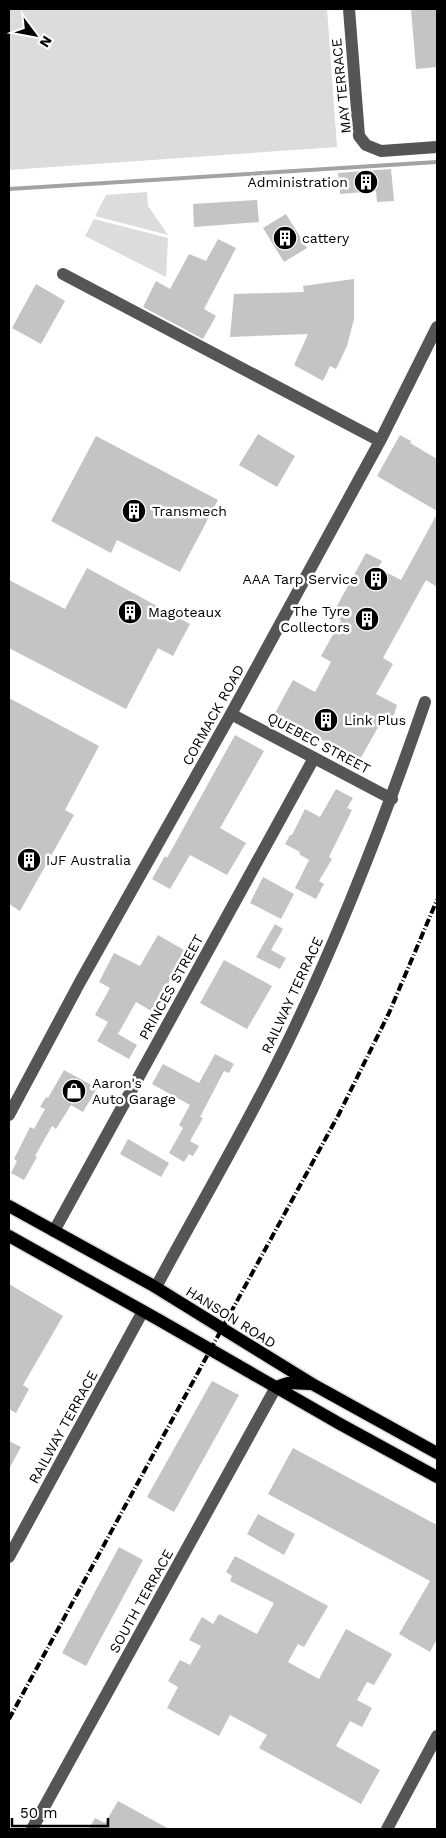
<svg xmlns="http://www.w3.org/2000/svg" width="446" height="1838" font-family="'Work Sans',sans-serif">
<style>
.green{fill:#dcdcdc}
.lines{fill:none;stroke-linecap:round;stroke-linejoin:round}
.stream{stroke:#a3a3a3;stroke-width:4}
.building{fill:#c4c4c4}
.major-casing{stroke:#dbdbdb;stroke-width:15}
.minor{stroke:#555;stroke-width:12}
.major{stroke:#000;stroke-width:12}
.rail{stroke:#000;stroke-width:4;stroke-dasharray:8 2.5 1 2.5;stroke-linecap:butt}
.labels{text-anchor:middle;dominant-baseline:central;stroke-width:5;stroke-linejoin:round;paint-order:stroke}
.street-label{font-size:14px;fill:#000;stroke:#fff}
.poi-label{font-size:14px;fill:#000;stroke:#fff;text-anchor:start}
</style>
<rect width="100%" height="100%" fill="#fff"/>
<!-- green -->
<path class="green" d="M9 9H327L337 147 9 170Z
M147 192 148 206 168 235 95 216 106 195Z
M94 219 168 238 166 277 85 236Z"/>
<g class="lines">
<!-- stream -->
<path class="stream" d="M9 189 437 162"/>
</g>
<!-- building -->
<path class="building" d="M411 9H437V67L416 69Z
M391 169 394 201 377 202 376 191 340 194 338 173Z
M257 200 259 222 194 227 193 204Z
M286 214 307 248 284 262 263 228Z
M218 239 236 248 204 309 216 316 203 339 143 307 156 281 170 289 189 254 206 261Z
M354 279V319L347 346 336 369 330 366 323 381 294 365 308 334 230 337 234 294 304 292 303 286Z
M36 284 65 301 41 344 12 328Z
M258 434 295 456 277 487 239 465Z
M400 435 411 441 410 443 437 459V511L377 476Z
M96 436 218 500 180 572 117 540 111 553 51 521Z
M437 514V587L426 580 383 658 393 664 376 694 397 705 390 727 381 722 359 761 275 713 293 680 315 692 331 662 321 656 341 620 332 615 366 553 382 561 378 568 401 580Z
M87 568 190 624 173 656 158 648 126 709 9 648V580L65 609Z
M9 698 99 746 65 810 74 815 20 911 9 904Z
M235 735 264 751 220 828 246 843 227 875 190 855 170 889 152 879 165 856 167 858Z
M336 789 353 798 347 808 352 810 329 857 332 859 319 881 324 884 316 899 295 888 309 860 299 854 300 852 285 844 290 835H292L305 809 320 817Z
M263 877 294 894 281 919 250 903Z
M275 924 283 929 271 950 286 958 280 969 256 957Z
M158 935 189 953 177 973 174 972 153 1012 136 1002 118 1034 137 1045 129 1059 97 1041 108 1022 95 1015 110 988 99 982 114 953 140 966Z
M224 960 272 986 247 1029 200 1003Z
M215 1054 234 1064 229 1073 224 1071 200 1117 203 1118 190 1141 199 1146 193 1156 189 1154 184 1162 169 1153 183 1128 179 1125 190 1105 152 1084 163 1064 199 1083Z
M64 1070 97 1088 83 1112 71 1105 56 1129 52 1126 35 1156 37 1157 24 1180 11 1173 17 1161 14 1159 30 1127 34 1129 45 1109 40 1107 46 1097 48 1098Z
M128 1139 169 1163 161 1177 120 1154Z
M9 1284 63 1316 23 1385 29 1389 16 1413 9 1409Z
M212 1381 239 1395 174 1512 147 1497Z
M9 1441 21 1447 9 1469Z
M293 1448 437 1525V1639L430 1652 399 1634 430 1581 268 1494Z
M258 1514 295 1534 284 1555 247 1534Z
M119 1547 143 1560 86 1666 62 1653Z
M235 1556 328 1606 304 1647 298 1644 288 1662 319 1679 346 1629 392 1654 374 1685 367 1682 357 1700 372 1708 362 1727 350 1721 336 1746 380 1770 361 1804 259 1748 267 1735 230 1715 219 1736 167 1708 178 1687 168 1681 180 1660 190 1665 201 1646 189 1640 202 1617 213 1624 219 1614 257 1634 274 1603 230 1581 232 1576 226 1572Z
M118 1801 169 1829H89L95 1818 105 1823Z"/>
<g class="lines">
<!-- major casing -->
<g class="major-casing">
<path id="major" d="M9 1206 152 1285 314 1385 437 1453
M9 1236 159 1320 340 1424 437 1477
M276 1387 288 1383 310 1384"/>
</g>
<!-- minor -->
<path class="minor" d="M349 9 359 136 366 145 381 151 437 147
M63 274 380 441
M231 714 392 799
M9 1115 80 982 231 714 380 441 437 327
M54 1231 314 758
M156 1287C201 1203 250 1121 291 1035 343 927 386 815 425 702
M9 1557 143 1311
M32 1829 276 1387
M387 1829 437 1736"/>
<!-- major -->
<use href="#major" class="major"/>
<!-- rail -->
<path class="rail" d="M9 1719 339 1114 389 1013 437 900"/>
</g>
<!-- icons -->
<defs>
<g id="building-disc" transform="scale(1.25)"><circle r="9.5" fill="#000" stroke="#fff"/><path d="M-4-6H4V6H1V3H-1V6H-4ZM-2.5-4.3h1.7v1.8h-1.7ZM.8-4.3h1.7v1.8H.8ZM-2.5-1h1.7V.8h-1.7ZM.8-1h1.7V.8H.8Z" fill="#fff"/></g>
<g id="shop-disc" transform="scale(1.25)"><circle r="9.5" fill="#000" stroke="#fff"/><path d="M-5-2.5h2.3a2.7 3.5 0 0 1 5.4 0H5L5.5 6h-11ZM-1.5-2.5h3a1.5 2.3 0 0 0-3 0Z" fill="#fff"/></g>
</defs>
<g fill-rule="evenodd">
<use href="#building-disc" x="366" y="182"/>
<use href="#building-disc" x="285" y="238"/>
<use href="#building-disc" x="134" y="511"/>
<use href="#building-disc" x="376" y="579"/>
<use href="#building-disc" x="130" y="612"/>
<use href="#building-disc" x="367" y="619"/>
<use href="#building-disc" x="326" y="720"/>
<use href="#building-disc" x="29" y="860"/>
<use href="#shop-disc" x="74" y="1091"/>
</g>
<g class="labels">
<!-- street labels -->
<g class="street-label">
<text transform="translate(341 86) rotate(-96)">MAY TERRACE</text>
<text transform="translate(213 715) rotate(-61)">CORMACK ROAD</text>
<text transform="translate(319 743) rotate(28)">QUEBEC STREET</text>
<text transform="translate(171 987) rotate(-61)">PRINCES STREET</text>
<text transform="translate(292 995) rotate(-65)">RAILWAY TERRACE</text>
<text transform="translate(231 1317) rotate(32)">HANSON ROAD</text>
<text transform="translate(63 1427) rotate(-61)">RAILWAY TERRACE</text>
<text transform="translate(141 1601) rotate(-61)">SOUTH TERRACE</text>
</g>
<!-- poi labels -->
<g class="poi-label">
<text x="348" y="182" text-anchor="end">Administration</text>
<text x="302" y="238">cattery</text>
<text x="152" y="511">Transmech</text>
<text x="358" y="579" text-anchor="end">AAA Tarp Service</text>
<text x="350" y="611" text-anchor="end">The Tyre<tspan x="350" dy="16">Collectors</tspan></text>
<text x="148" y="612">Magoteaux</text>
<text x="344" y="720">Link Plus</text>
<text x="46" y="860">IJF Australia</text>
<text x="92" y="1083">Aaron's<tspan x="92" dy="16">Auto Garage</tspan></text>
</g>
</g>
<!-- border -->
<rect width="446" height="1838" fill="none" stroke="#000000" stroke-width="20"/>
<!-- north arrow -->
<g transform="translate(35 35) rotate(122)" stroke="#ffffff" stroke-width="4" paint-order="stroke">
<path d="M0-4L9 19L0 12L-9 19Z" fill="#000000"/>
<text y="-8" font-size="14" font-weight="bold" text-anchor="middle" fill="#000000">N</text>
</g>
<!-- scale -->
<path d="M12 1818v8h96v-8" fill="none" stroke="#000000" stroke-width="2.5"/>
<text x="20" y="1818" font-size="15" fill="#000000" stroke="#ffffff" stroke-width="4" paint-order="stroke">50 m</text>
</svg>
